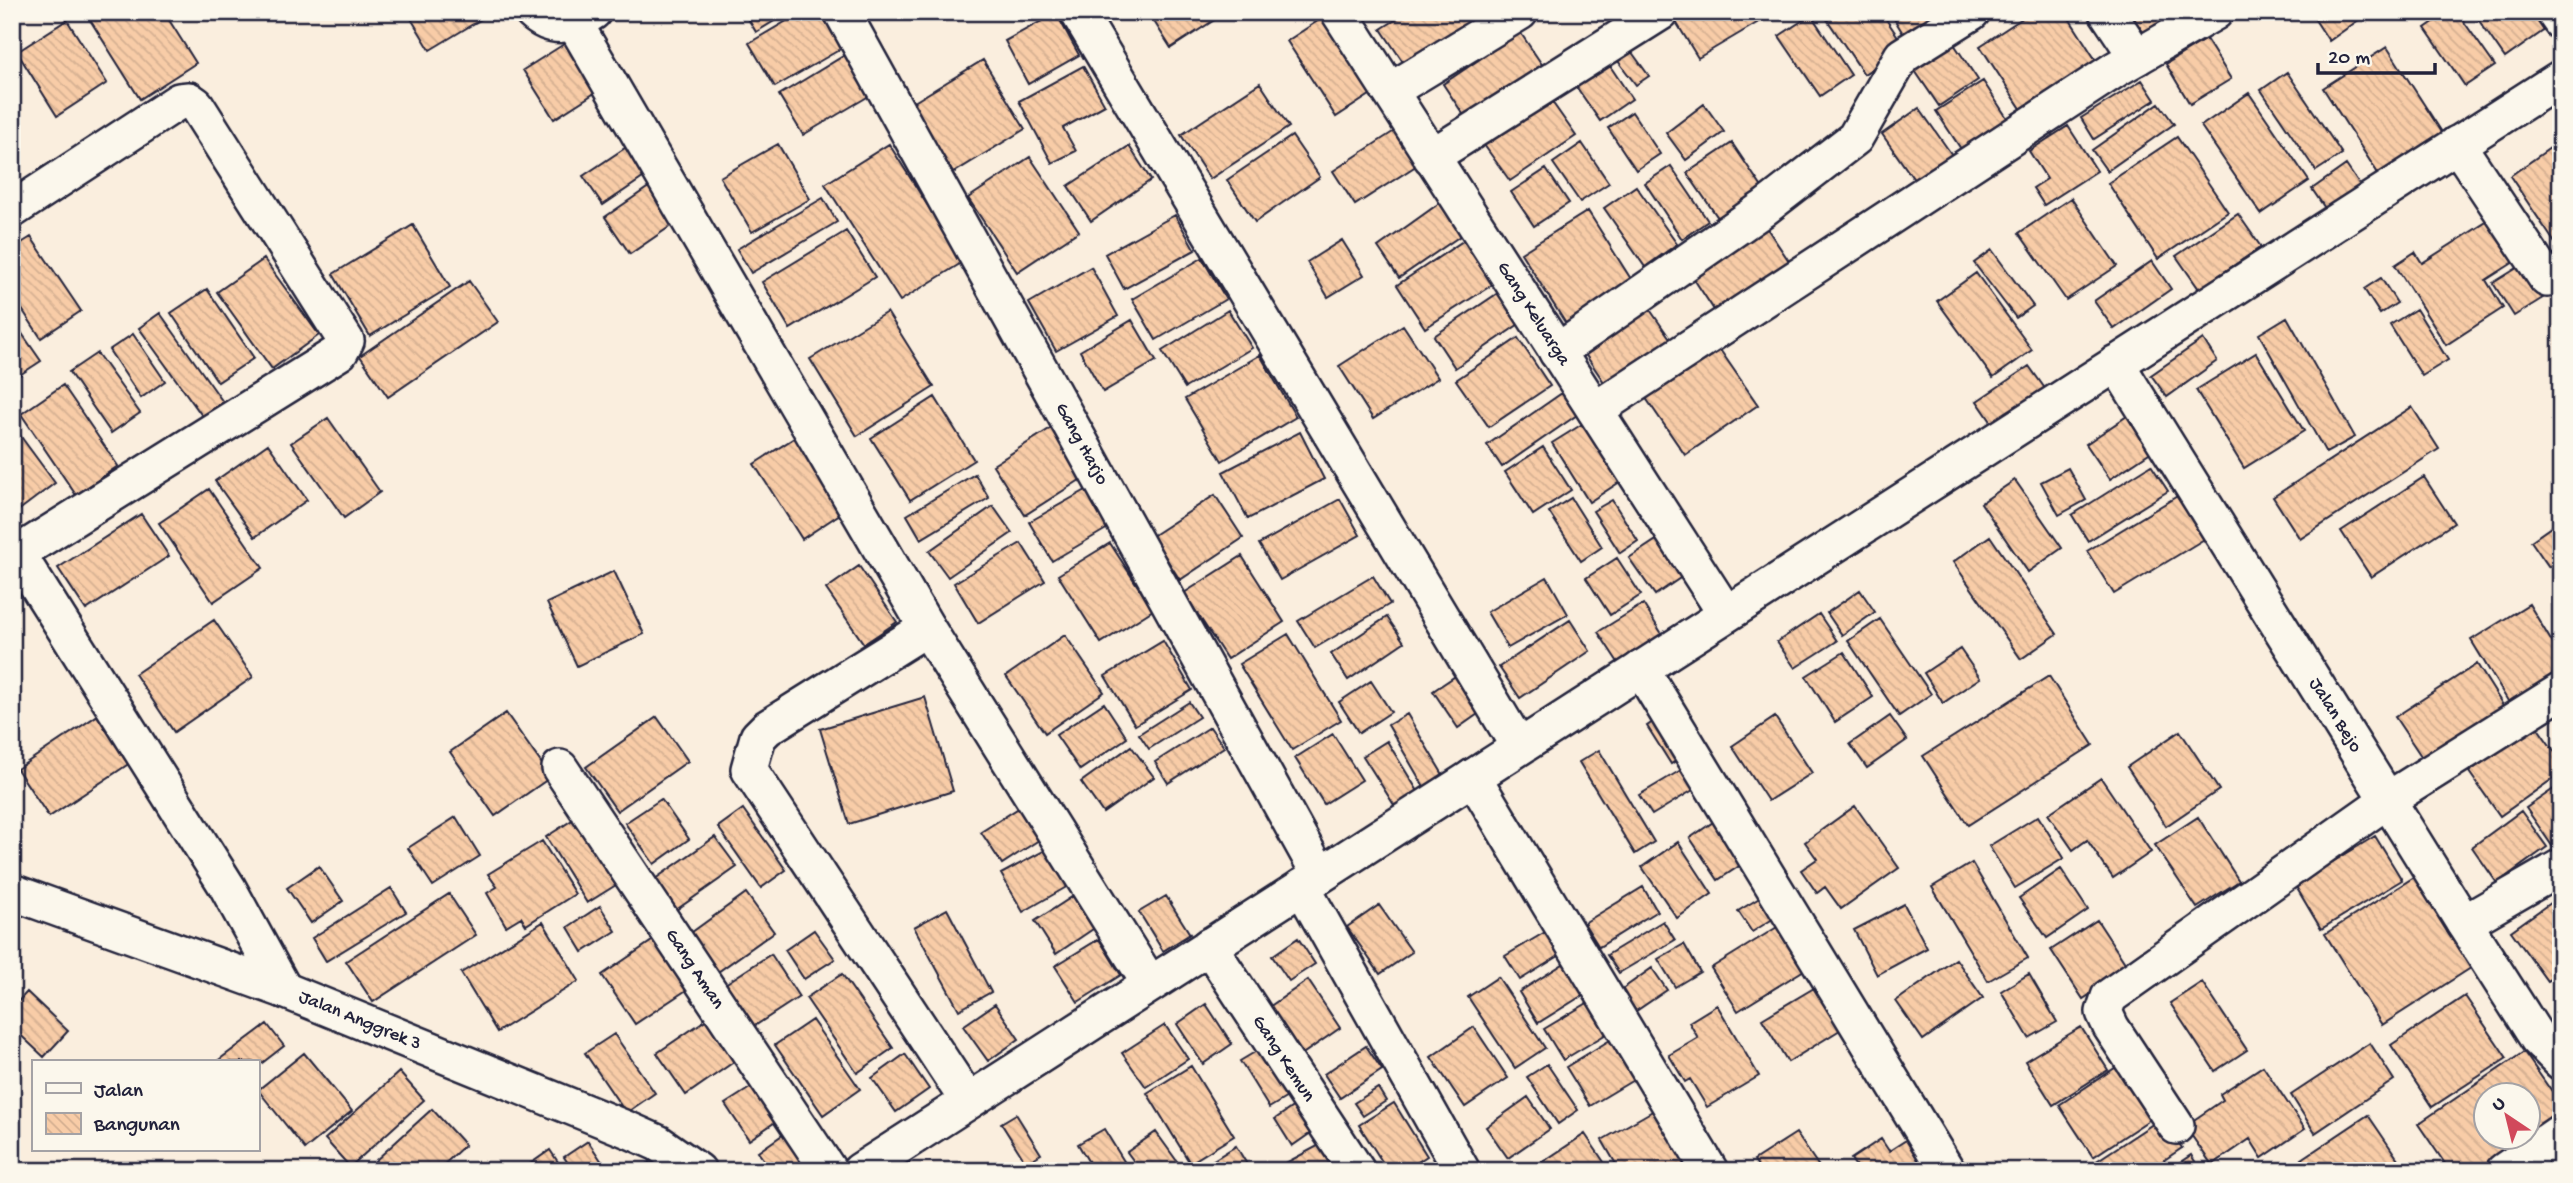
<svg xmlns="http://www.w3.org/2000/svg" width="2573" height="1183" font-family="'Gochi Hand',sans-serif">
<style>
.building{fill:url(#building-back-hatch);stroke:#22223b;stroke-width:2;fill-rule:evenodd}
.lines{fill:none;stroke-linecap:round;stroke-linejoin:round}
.street-casing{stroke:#22223b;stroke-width:40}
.street{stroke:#fbf7ec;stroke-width:35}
.labels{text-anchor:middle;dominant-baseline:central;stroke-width:7;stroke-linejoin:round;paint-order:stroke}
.street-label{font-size:19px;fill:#22223b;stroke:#fbf7ec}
</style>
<defs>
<pattern id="building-back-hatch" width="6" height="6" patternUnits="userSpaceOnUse" patternTransform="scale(1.75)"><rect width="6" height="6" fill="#f8cca7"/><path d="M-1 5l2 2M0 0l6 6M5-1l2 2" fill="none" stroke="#d4af91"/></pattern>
</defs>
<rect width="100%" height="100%" fill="#faeede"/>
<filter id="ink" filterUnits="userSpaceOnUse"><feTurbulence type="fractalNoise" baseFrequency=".0143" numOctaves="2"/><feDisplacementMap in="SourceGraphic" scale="14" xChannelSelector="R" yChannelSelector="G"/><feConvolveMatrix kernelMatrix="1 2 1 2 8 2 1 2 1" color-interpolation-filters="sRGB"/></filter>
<g filter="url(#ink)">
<!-- building -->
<path class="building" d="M85 12H164L196 63 140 99Z
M407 12H493L430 50Z
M744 12H789L756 32Z
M802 12H826L846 46 775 87 749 43Z
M1148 12H1216L1219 17 1171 48Z
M1408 12H1465L1474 26 1407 68 1381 29Z
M1680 12H1757L1762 20 1698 58 1673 17Z
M1834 12H1881L1905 47 1864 74 1826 18Z
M1890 12H1930L1936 21 1907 40Z
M2032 12H2065L2097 62 2022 110 1980 46Z
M2130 12H2172L2179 23 2149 42Z
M2310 12H2356L2360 19 2329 41Z
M2448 12H2457L2495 66 2465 86 2425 28Z
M2473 12H2535L2546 29 2505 58Z
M1056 13 1079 55 1028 84 1005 41Z
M1330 13 1379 89 1336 117 1287 41Z
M1811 15 1851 75 1820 96 1779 36Z
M67 20 107 83 57 116 17 52Z
M1520 32 1549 75 1471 126 1443 84Z
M1948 35 1978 80 1939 106 1909 62Z
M572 39 604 87 554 119 523 70Z
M2206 39 2231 79 2190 104 2166 64Z
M2387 47 2445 137 2381 178 2323 88Z
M1631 51 1649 76 1636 85 1618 61Z
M845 55 869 96 803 135 779 95Z
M1604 57 1632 99 1600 121 1571 79Z
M983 60 1025 129 953 173 911 104Z
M1083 66 1105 105 1063 128 1076 151 1052 163 1019 101Z
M2287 72 2342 154 2316 171 2261 90Z
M2142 80 2155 100 2094 139 2081 118Z
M1983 81 2011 124 1965 155 1936 111Z
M1260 83 1289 127 1210 179 1181 135Z
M1545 92 1576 136 1510 181 1479 138Z
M2249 93 2309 181 2261 214 2201 126Z
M2159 103 2174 124 2107 171 2092 150Z
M1704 104 1724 132 1686 160 1666 133Z
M1919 108 1952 155 1915 181 1882 134Z
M1632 112 1660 154 1636 170 1608 128Z
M2068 126 2097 171 2044 205 2033 188 2047 179 2029 151Z
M1399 128 1422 162 1355 205 1333 171Z
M1292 136 1320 177 1255 222 1227 180Z
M2177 137 2228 212 2158 259 2108 183Z
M637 140 656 169 603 205 583 176Z
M1582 143 1609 183 1580 202 1553 163Z
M1732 143 1765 192 1721 222 1687 173Z
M778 144 810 199 752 232 720 177Z
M889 144 963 262 900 301 825 184Z
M1129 146 1151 180 1091 221 1068 186Z
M2553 146 2561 157V252L2510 176Z
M1030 157 1079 231 1017 272 968 198Z
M2346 165 2365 193 2331 217 2312 189Z
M1671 166 1708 221 1682 239 1645 183Z
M1546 169 1569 203 1534 226 1511 192Z
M656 182 681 219 630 254 605 217Z
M1636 186 1677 244 1645 267 1604 208Z
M823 198 837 222 751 273 737 249Z
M2071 198 2117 266 2066 300 2019 233Z
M1441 202 1463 234 1399 278 1378 247Z
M1588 211 1636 287 1570 330 1521 253Z
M2238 214 2261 247 2199 289 2176 256Z
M2499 214 2525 255 2486 280 2503 308 2446 345 2395 265 2415 252 2422 263Z
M1175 215 1195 250 1124 289 1105 254Z
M1764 224 1795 270 1720 319 1690 273Z
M413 225 450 287 370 336 333 274Z
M846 231 875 277 790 329 762 282Z
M31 237 81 311 41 338 12 294V249Z
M1466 239 1495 283 1425 328 1397 285Z
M1342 240 1364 275 1328 297 1307 262Z
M1992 250 2033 306 2016 318 1974 263Z
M1202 258 1226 299 1156 340 1132 299Z
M264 259 319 335 272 369 217 292Z
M2152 261 2171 289 2114 329 2094 301Z
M2525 263 2546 296 2514 316 2493 283Z
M1091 267 1118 316 1056 351 1029 303Z
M1976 273 2032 350 1993 378 1937 301Z
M2381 278 2397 303 2380 314 2364 289Z
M469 281 498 322 388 397 360 356Z
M207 289 254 358 218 382 171 313Z
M1504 289 1525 320 1455 368 1434 336Z
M1646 304 1676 347 1610 391 1581 348Z
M2416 309 2448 360 2422 376 2390 325Z
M1228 310 1252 348 1185 388 1162 351Z
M887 312 934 387 857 436 810 359Z
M160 313 223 402 203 417 139 328Z
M2287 317 2355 437 2326 453 2259 334Z
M12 319 41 361 12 380Z
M1132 320 1156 361 1103 392 1080 351Z
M1403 325 1438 378 1373 419 1339 366Z
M133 334 165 381 141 398 109 350Z
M1518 338 1550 386 1489 427 1456 380Z
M2203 339 2217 361 2167 397 2151 375Z
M1714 341 1758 405 1685 455 1641 391Z
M97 353 140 413 111 433 69 372Z
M2256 353 2304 431 2244 468 2196 390Z
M1260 355 1296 417 1222 461 1185 399Z
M2029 366 2051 397 1999 433 1977 401Z
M63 385 118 466 76 495 21 414Z
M1562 393 1577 415 1502 467 1487 445Z
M935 397 974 460 910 500 871 438Z
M2412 407 2439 449 2300 539 2273 497Z
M2133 412 2158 447 2110 479 2086 444Z
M328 418 380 492 344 518 291 443Z
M1592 418 1629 476 1589 502 1552 443Z
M1051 428 1083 478 1025 515 993 465Z
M1300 432 1324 479 1248 519 1223 472Z
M802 433 849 508 802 539 754 464Z
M19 434 55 483 18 511 12 504V439Z
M268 444 307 500 255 537 215 481Z
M1543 447 1571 490 1533 515 1505 472Z
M2151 465 2168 491 2088 541 2072 515Z
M2068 468 2086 500 2059 515 2041 482Z
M975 474 989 498 921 539 907 515Z
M2424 477 2454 523 2371 577 2341 531Z
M2015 480 2062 548 2028 572 1981 503Z
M209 489 263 568 213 602 159 523Z
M1086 490 1108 528 1052 561 1029 522Z
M1215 495 1243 538 1180 580 1152 536Z
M2179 495 2206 538 2114 594 2087 551Z
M1571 498 1602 547 1581 561 1549 512Z
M1340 499 1360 535 1280 580 1259 544Z
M1612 500 1638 541 1620 553 1593 511Z
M993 506 1012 533 948 577 929 551Z
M141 514 169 556 86 610 58 568Z
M2561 520V559L2549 567 2531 541Z
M1664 535 1689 572 1655 595 1629 558Z
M1990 536 2057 634 2021 659 1953 562Z
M1021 543 1045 581 978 623 954 583Z
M1110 543 1153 610 1101 643 1058 575Z
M1242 556 1284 622 1227 659 1184 593Z
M1617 558 1641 595 1610 615 1586 578Z
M859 566 897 622 864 644 826 589Z
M614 571 644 634 577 666 547 603Z
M1373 576 1390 604 1315 648 1298 621Z
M1547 577 1568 614 1508 648 1487 612Z
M1860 590 1875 612 1842 635 1827 613Z
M1643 604 1669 645 1625 673 1598 632Z
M2529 604 2561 657V676L2511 706 2471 640Z
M1819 614 1837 641 1795 668 1777 642Z
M1387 617 1404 642 1348 680 1331 654Z
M1880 619 1931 694 1899 716 1848 641Z
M214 620 253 677 174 732 135 674Z
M1570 620 1590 651 1520 698 1499 667Z
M1288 634 1341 720 1292 750 1239 664Z
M1065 635 1104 692 1045 733 1006 676Z
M1163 641 1192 690 1135 725 1105 676Z
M1960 649 1980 678 1943 703 1924 673Z
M1844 652 1873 697 1835 722 1806 676Z
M2477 664 2506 710 2425 762 2395 717Z
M1463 671 1488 707 1458 728 1433 691Z
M2049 676 2093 745 1968 825 1923 756Z
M1371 681 1391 712 1359 733 1339 702Z
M925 697 953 791 849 824 820 729Z
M1189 702 1199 717 1149 749 1139 734Z
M1104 703 1127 738 1080 770 1056 735Z
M104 711 136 759 49 817 17 769Z
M506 713 551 777 495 816 450 752Z
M1407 714 1445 778 1426 790 1388 725Z
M1663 715 1689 752 1671 764 1647 726Z
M1890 716 1907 740 1867 768 1850 744Z
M657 717 688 761 617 811 586 767Z
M1775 717 1812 773 1768 801 1732 746Z
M2535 724 2561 761V773L2500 816 2469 772Z
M1210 727 1224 747 1168 783 1155 762Z
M2180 731 2219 790 2166 826 2127 767Z
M1333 734 1362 780 1324 804 1295 758Z
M1387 741 1419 793 1396 808 1363 756Z
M1131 746 1154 777 1103 813 1081 782Z
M1599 750 1654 842 1635 854 1579 762Z
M1686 767 1698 787 1652 815 1639 795Z
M2101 778 2151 852 2113 878 2087 840 2073 850 2048 814Z
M2561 784V846L2555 850 2526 808Z
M661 799 689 839 654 864 625 823Z
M1022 806 1042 838 1002 864 981 832Z
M1855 806 1899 868 1841 909 1825 887 1817 893 1801 870 1817 859 1805 842Z
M743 809 786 870 761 888 718 827Z
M2521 811 2547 847 2497 883 2472 847Z
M2038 816 2064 858 2015 888 1989 846Z
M456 817 480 856 433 886 408 848Z
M2198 817 2239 881 2197 908 2155 845Z
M1719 818 1747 861 1718 880 1690 838Z
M574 819 616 885 587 903 546 837Z
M2375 836 2402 880 2321 929 2295 885Z
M715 837 737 867 676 910 655 879Z
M542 841 575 894 526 925 521 917 506 926 487 893 497 887 488 874Z
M1678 842 1712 894 1677 918 1642 867Z
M1049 848 1070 885 1023 912 1001 874Z
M1972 863 2028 958 1988 981 1932 887Z
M319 866 343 901 311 923 287 888Z
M2061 869 2088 910 2047 938 2019 898Z
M2419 874 2477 964 2382 1025 2325 934Z
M1643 887 1657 911 1599 947 1584 923Z
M391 888 406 912 326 961 312 938Z
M1771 891 1784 912 1752 932 1738 911Z
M746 893 774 932 715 974 688 935Z
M449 894 476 935 373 1002 346 961Z
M1075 895 1096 927 1056 954 1035 921Z
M2561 895V971L2547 981 2511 931Z
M1166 896 1190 934 1163 951 1139 912Z
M1904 904 1927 948 1877 975 1854 930Z
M1379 905 1412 952 1380 974 1347 927Z
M600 906 616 931 583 952 568 927Z
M947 909 991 992 959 1010 914 927Z
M2097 920 2129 969 2083 999 2051 950Z
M1663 921 1675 940 1619 973 1607 955Z
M543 922 579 981 497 1032 461 973Z
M1782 924 1809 967 1738 1011 1711 968Z
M1552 928 1567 951 1520 980 1505 956Z
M814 930 835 959 804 979 785 950Z
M1298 938 1315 964 1289 981 1272 956Z
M655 939 688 989 635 1024 602 975Z
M1099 939 1121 975 1078 1002 1055 966Z
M1684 944 1700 972 1675 987 1658 959Z
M771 954 799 997 747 1031 719 988Z
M1571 959 1591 990 1538 1023 1519 992Z
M1956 959 1983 998 1923 1040 1896 1001Z
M1652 968 1667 990 1636 1011 1621 990Z
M842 974 893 1048 857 1073 806 998Z
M2029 974 2057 1022 2029 1038 2001 991Z
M1498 977 1545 1048 1515 1068 1468 997Z
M1308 980 1340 1028 1301 1055 1269 1007Z
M2202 982 2247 1050 2215 1071 2170 1003Z
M1814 988 1840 1030 1788 1062 1762 1019Z
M27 992 68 1031 44 1057 12 1027V1008Z
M2465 996 2507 1058 2432 1107 2391 1045Z
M1594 999 1613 1030 1563 1060 1544 1029Z
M995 1004 1019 1039 988 1061 963 1026Z
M1206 1004 1232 1044 1203 1064 1177 1024Z
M1717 1005 1759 1076 1707 1107 1690 1079 1685 1082 1669 1055 1698 1038 1689 1022Z
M710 1017 738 1059 686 1095 657 1053Z
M812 1020 860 1089 823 1115 775 1045Z
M267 1024 284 1046 257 1067V1062H216Z
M1165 1025 1188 1059 1146 1087 1122 1053Z
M1474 1027 1508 1078 1465 1107 1431 1057Z
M2081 1027 2108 1070 2053 1105 2025 1061Z
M614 1034 655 1093 626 1113 585 1053Z
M1615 1037 1640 1076 1590 1106 1566 1067Z
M2370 1043 2394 1080 2315 1133 2291 1095Z
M1265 1046 1294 1093 1269 1108 1240 1061Z
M1366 1046 1382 1070 1340 1098 1324 1074Z
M2524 1052 2561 1105V1122L2489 1171H2450L2418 1124ZM2486 1096H2528V1138H2486Z
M304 1053 352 1111 305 1149 258 1090Z
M905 1054 929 1089 896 1112 872 1078Z
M2127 1060 2161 1112 2093 1157 2059 1105Z
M1547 1064 1578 1110 1558 1124 1527 1077Z
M1191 1066 1234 1136 1190 1163 1147 1093Z
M2263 1066 2305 1129 2262 1158 2250 1139 2212 1165 2185 1126 2223 1100 2220 1094Z
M399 1072 424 1100 350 1167 325 1139Z
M761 1081 784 1116 749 1140 725 1104Z
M1378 1088 1386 1101 1363 1116 1354 1103Z
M1528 1097 1550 1129 1508 1158 1486 1127Z
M1394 1103 1427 1156 1404 1171H1388L1359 1125Z
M1297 1104 1315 1130 1292 1146 1275 1119Z
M432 1109 465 1145 437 1171H364Z
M1656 1109 1691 1171H1620L1602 1140Z
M1016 1114 1041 1154 1026 1163 1001 1123Z
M2368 1115 2406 1171H2310L2302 1159Z
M2162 1118 2182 1148 2148 1171H2096L2092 1164Z
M1104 1129 1130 1171H1094L1078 1144Z
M788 1131 810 1171H772L758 1152Z
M1156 1132 1184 1171H1141L1127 1152Z
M1796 1133 1822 1171H1751L1758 1166 1754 1160Z
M1585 1134 1606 1165 1597 1171H1529Z
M1914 1135 1936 1171H1853L1857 1168 1851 1159 1881 1139 1889 1151Z
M588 1141 608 1171H573L564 1157Z
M1325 1142 1339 1168 1333 1171H1285L1282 1165Z
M2561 1145V1171H2522Z
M1236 1146 1251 1171H1196Z
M550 1150 564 1171H520Z
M663 1153 674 1171H637Z
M2191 1155 2201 1171H2167Z"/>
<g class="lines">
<!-- street casing -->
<g class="street-casing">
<g id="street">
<path d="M532 12C552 31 573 26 593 12"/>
<path id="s1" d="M842 12 1320 875"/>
<path d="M1078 12 1519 747"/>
<path id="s2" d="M1339 12 1726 614"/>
<path d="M2107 12 2137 57"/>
<path d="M2554 12 2561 22"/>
<path d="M575 24 927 628 1150 984"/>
<path d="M1390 91 1520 12"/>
<path d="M2457 144 2547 279"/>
<path d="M1431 157 1661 12"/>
<path d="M12 210 179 101 189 100 196 105 346 341 340 352 18 553"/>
<path d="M1557 352 1763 209 1855 138 1902 56 1972 12"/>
<path id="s3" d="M2116 363 2464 923 2538 1039 2561 1062"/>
<path d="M1595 410 2116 69 2215 12"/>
<path d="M12 545 228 888 284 990"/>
<path d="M927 628 767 728 758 737 749 769 968 1101"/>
<path d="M1641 669 1947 1171"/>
<path id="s4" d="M560 768 829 1171"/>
<path d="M1473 777 1710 1171"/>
<path d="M1302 887 1462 1171"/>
<path id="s5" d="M12 892 284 990 631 1131 658 1143 698 1171"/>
<path d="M2464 923 2561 867"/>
<path id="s6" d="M1209 946 1357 1171"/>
<path d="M2176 1126 2111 1027 2104 1012 2109 997 2389 799 2561 691"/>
<path d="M860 1171 2561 78"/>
<path d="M2504 1171 2561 1132"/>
</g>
</g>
<!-- street -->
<use href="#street" class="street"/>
</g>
</g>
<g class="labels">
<!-- street labels -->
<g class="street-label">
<text stroke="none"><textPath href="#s2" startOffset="359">Gang Keluarga</textPath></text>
<text stroke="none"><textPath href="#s1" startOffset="494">Gang Harjo</textPath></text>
<text stroke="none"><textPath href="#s3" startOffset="415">Jalan Bejo</textPath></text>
<text stroke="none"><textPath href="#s4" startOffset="242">Gang Aman</textPath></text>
<text stroke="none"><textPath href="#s5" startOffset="371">Jalan Anggrek 3</textPath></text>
<text stroke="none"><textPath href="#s6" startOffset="135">Gang Kemun</textPath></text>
</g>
</g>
<!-- margin -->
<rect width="2573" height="1183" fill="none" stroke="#fbf7ec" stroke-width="42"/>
<rect x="21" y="21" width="2531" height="1141" fill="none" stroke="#22223b" stroke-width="2.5" filter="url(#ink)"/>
<!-- legend -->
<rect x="32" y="1060" width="228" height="91" fill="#fbf7ec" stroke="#a4a2a5" stroke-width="2"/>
<rect x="46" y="1083" width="35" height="10" fill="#fbf7ec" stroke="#a4a2a5" stroke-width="2"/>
<text x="94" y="1096" font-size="21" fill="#22223b">Jalan</text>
<rect x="46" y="1113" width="35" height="21" fill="url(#building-back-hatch)" stroke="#a4a2a5" stroke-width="2"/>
<text x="94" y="1130" font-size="21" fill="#22223b">Bangunan</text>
<!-- north arrow -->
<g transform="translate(2507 1116) rotate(325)"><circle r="33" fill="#fbf7ec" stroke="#a4a2a5" stroke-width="2"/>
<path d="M0-5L12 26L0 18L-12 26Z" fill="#d1495b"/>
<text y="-10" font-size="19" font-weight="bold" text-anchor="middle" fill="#22223b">U</text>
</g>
<!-- scale -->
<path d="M2318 63v10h117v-10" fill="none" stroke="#22223b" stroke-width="3.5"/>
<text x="2328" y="63" font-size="21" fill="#22223b" stroke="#fbf7ec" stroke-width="5" paint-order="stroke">20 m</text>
</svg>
